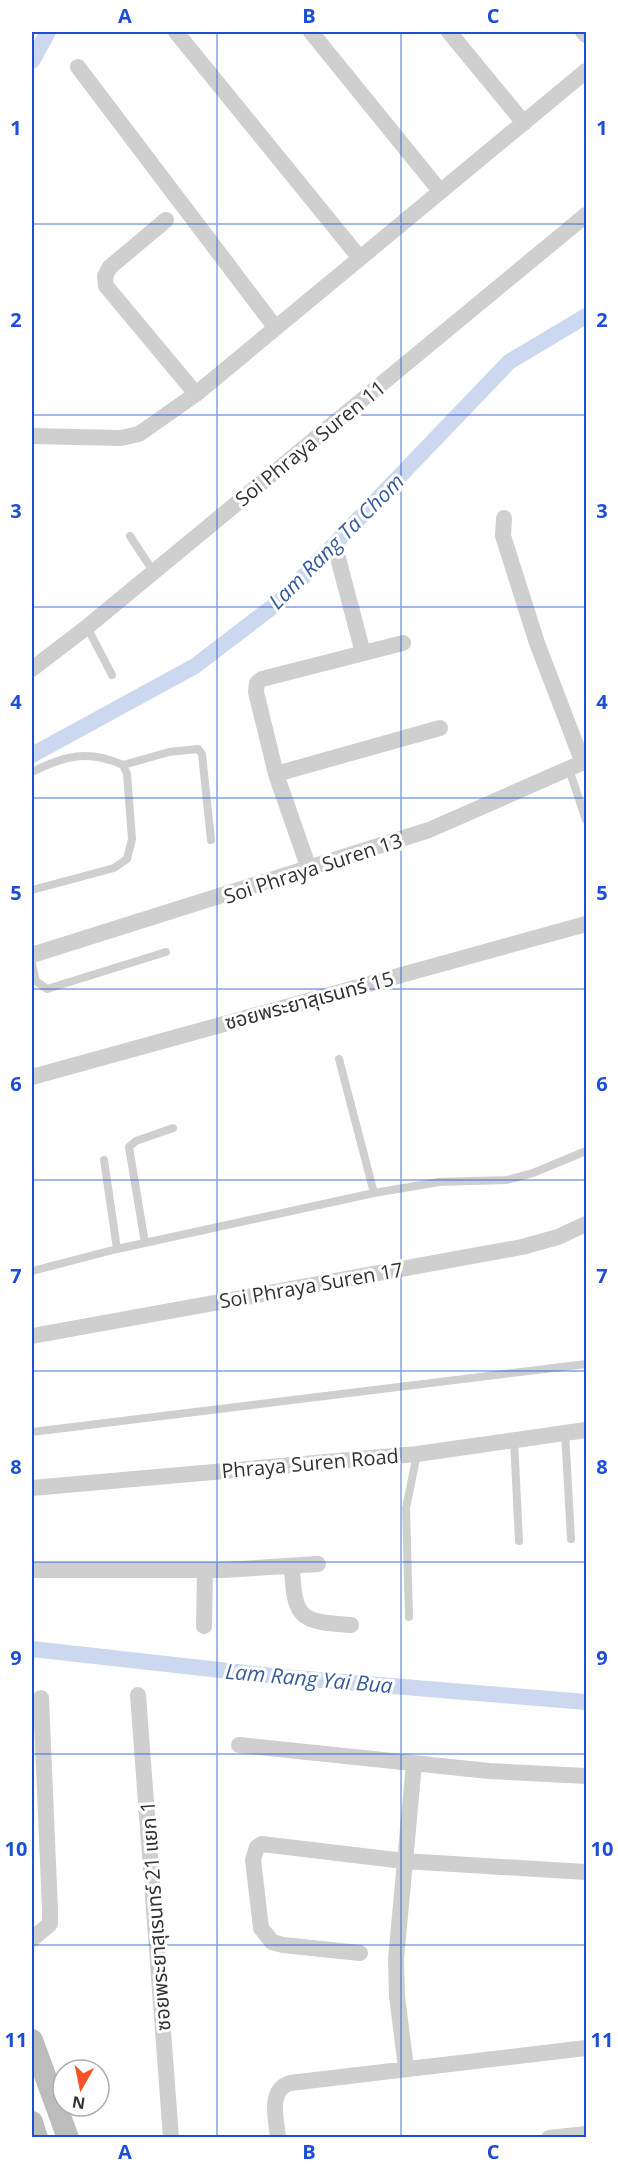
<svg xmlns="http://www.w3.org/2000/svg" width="618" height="2169" font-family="'Open Sans','Noto Sans Thai',sans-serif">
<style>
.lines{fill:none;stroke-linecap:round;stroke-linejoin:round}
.canal{stroke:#cbd8f0;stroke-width:16}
.lane{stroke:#cfcfcf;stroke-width:8}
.street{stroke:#cfcfcf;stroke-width:16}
.secondary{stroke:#bcbcbc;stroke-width:22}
.grid{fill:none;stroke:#1d4ed8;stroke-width:1.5;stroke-opacity:0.55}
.labels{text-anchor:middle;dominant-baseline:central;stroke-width:6;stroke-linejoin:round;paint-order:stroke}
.street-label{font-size:20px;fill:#323232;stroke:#fff}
.water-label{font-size:21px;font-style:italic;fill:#375a9d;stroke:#fff}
.neatline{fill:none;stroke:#1d4ed8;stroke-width:2}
.grid-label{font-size:20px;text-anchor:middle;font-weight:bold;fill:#1d4ed8}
</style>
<rect width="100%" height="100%" fill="#fff"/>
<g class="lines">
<!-- canal -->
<path class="canal" d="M32 61 48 32
M32 755 195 666 280 601 509 362 586 316
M32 1649 283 1677 586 1702"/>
<!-- lane -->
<path class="lane" d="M130 536 153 571
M87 627 112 675
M123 765 169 752 198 749 202 754 211 840
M569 769 586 820
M32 772C64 756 87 749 123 765L127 774 132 839 127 859 114 868 32 890
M32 964 36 981 47 989 166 952
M339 1059 374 1193
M104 1160 117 1249
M145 1243 129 1147 136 1141 173 1128
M32 1271 117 1249 374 1193 439 1182 507 1180 533 1173 586 1151
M32 1432 586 1364
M565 1432 571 1539
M514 1440 519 1541
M409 1617 406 1508 417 1454"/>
<!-- street -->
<path class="street" d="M176 32 359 257
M311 32 440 191
M449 32 524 123
M583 32 586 35
M78 67 275 327
M166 220 110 267 105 276 106 286 196 394
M32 436 121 438 139 434 196 394 586 71
M504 518 503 536 537 643 583 763
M338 558 363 653
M32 669 87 627 586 215
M276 774 440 728
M309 869 276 774 256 692 257 683 262 679 403 643
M32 955 429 830 586 761
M32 1077 586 924
M32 1336 522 1247 558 1237 586 1224
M32 1488 417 1454 586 1430
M292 1566C294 1619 300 1622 351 1625
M32 1570H223L318 1564
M204 1626 205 1570
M138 1695 171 2138
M239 1745 489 1771 586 1776
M32 1939 50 1924V1910L41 1698
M360 1953 283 1945 272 1942 261 1928 253 1860 257 1847 262 1844 404 1861 586 1872
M406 2068 397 1996 396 1959 414 1764
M278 2138C276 2118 268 2090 290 2083L586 2048
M549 2138 586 2134"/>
<!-- secondary -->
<path class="secondary" d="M32 2040 68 2138
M32 2122 37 2138"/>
</g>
<!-- grid -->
<path class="grid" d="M217 32V2138M401 32V2138M32 224H586M32 415H586M32 607H586M32 798H586M32 989H586M32 1180H586M32 1371H586M32 1562H586M32 1754H586M32 1945H586"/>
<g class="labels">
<!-- street labels -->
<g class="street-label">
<text transform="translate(310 443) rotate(-39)">Soi Phraya Suren 11</text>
<text transform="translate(313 868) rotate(-18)">Soi Phraya Suren 13</text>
<text transform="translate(309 1000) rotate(-15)">ซอยพระยาสุเรนทร์ 15</text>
<text transform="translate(311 1285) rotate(-10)">Soi Phraya Suren 17</text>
<text transform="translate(310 1463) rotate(-5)">Phraya Suren Road</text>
<text transform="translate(155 1916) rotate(-94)">ซอยพระยาสุเรนทร์ 21 แยก 1</text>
</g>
<!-- water labels -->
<g class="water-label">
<text transform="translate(336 541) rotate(-45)">Lam Rang Ta Chom</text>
<text transform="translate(309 1678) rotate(5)">Lam Rang Yai Bua</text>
</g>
</g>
<!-- border -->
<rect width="618" height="2169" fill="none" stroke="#ffffff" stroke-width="66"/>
<!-- north arrow -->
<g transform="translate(81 2088) rotate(189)"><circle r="28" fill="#ffffff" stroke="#adadad" stroke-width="1.5"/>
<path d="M0-4.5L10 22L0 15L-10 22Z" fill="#f45229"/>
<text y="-9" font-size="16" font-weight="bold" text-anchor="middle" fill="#323232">N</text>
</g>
<rect x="33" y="33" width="552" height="2103" class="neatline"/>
<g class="grid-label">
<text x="125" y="23">A</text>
<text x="309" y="23">B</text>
<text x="493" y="23">C</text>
<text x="16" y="135">1</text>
<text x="602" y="135">1</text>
<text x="16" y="327">2</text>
<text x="602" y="327">2</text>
<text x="16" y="518">3</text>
<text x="602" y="518">3</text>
<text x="16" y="709">4</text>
<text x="602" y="709">4</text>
<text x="16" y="900">5</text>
<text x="602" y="900">5</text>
<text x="16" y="1091">6</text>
<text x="602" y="1091">6</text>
<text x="16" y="1283">7</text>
<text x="602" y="1283">7</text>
<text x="16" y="1474">8</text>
<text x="602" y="1474">8</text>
<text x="16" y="1665">9</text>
<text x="602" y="1665">9</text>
<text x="16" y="1856">10</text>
<text x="602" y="1856">10</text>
<text x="16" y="2047">11</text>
<text x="602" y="2047">11</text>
<text x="125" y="2159">A</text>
<text x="309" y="2159">B</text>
<text x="493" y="2159">C</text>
</g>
</svg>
